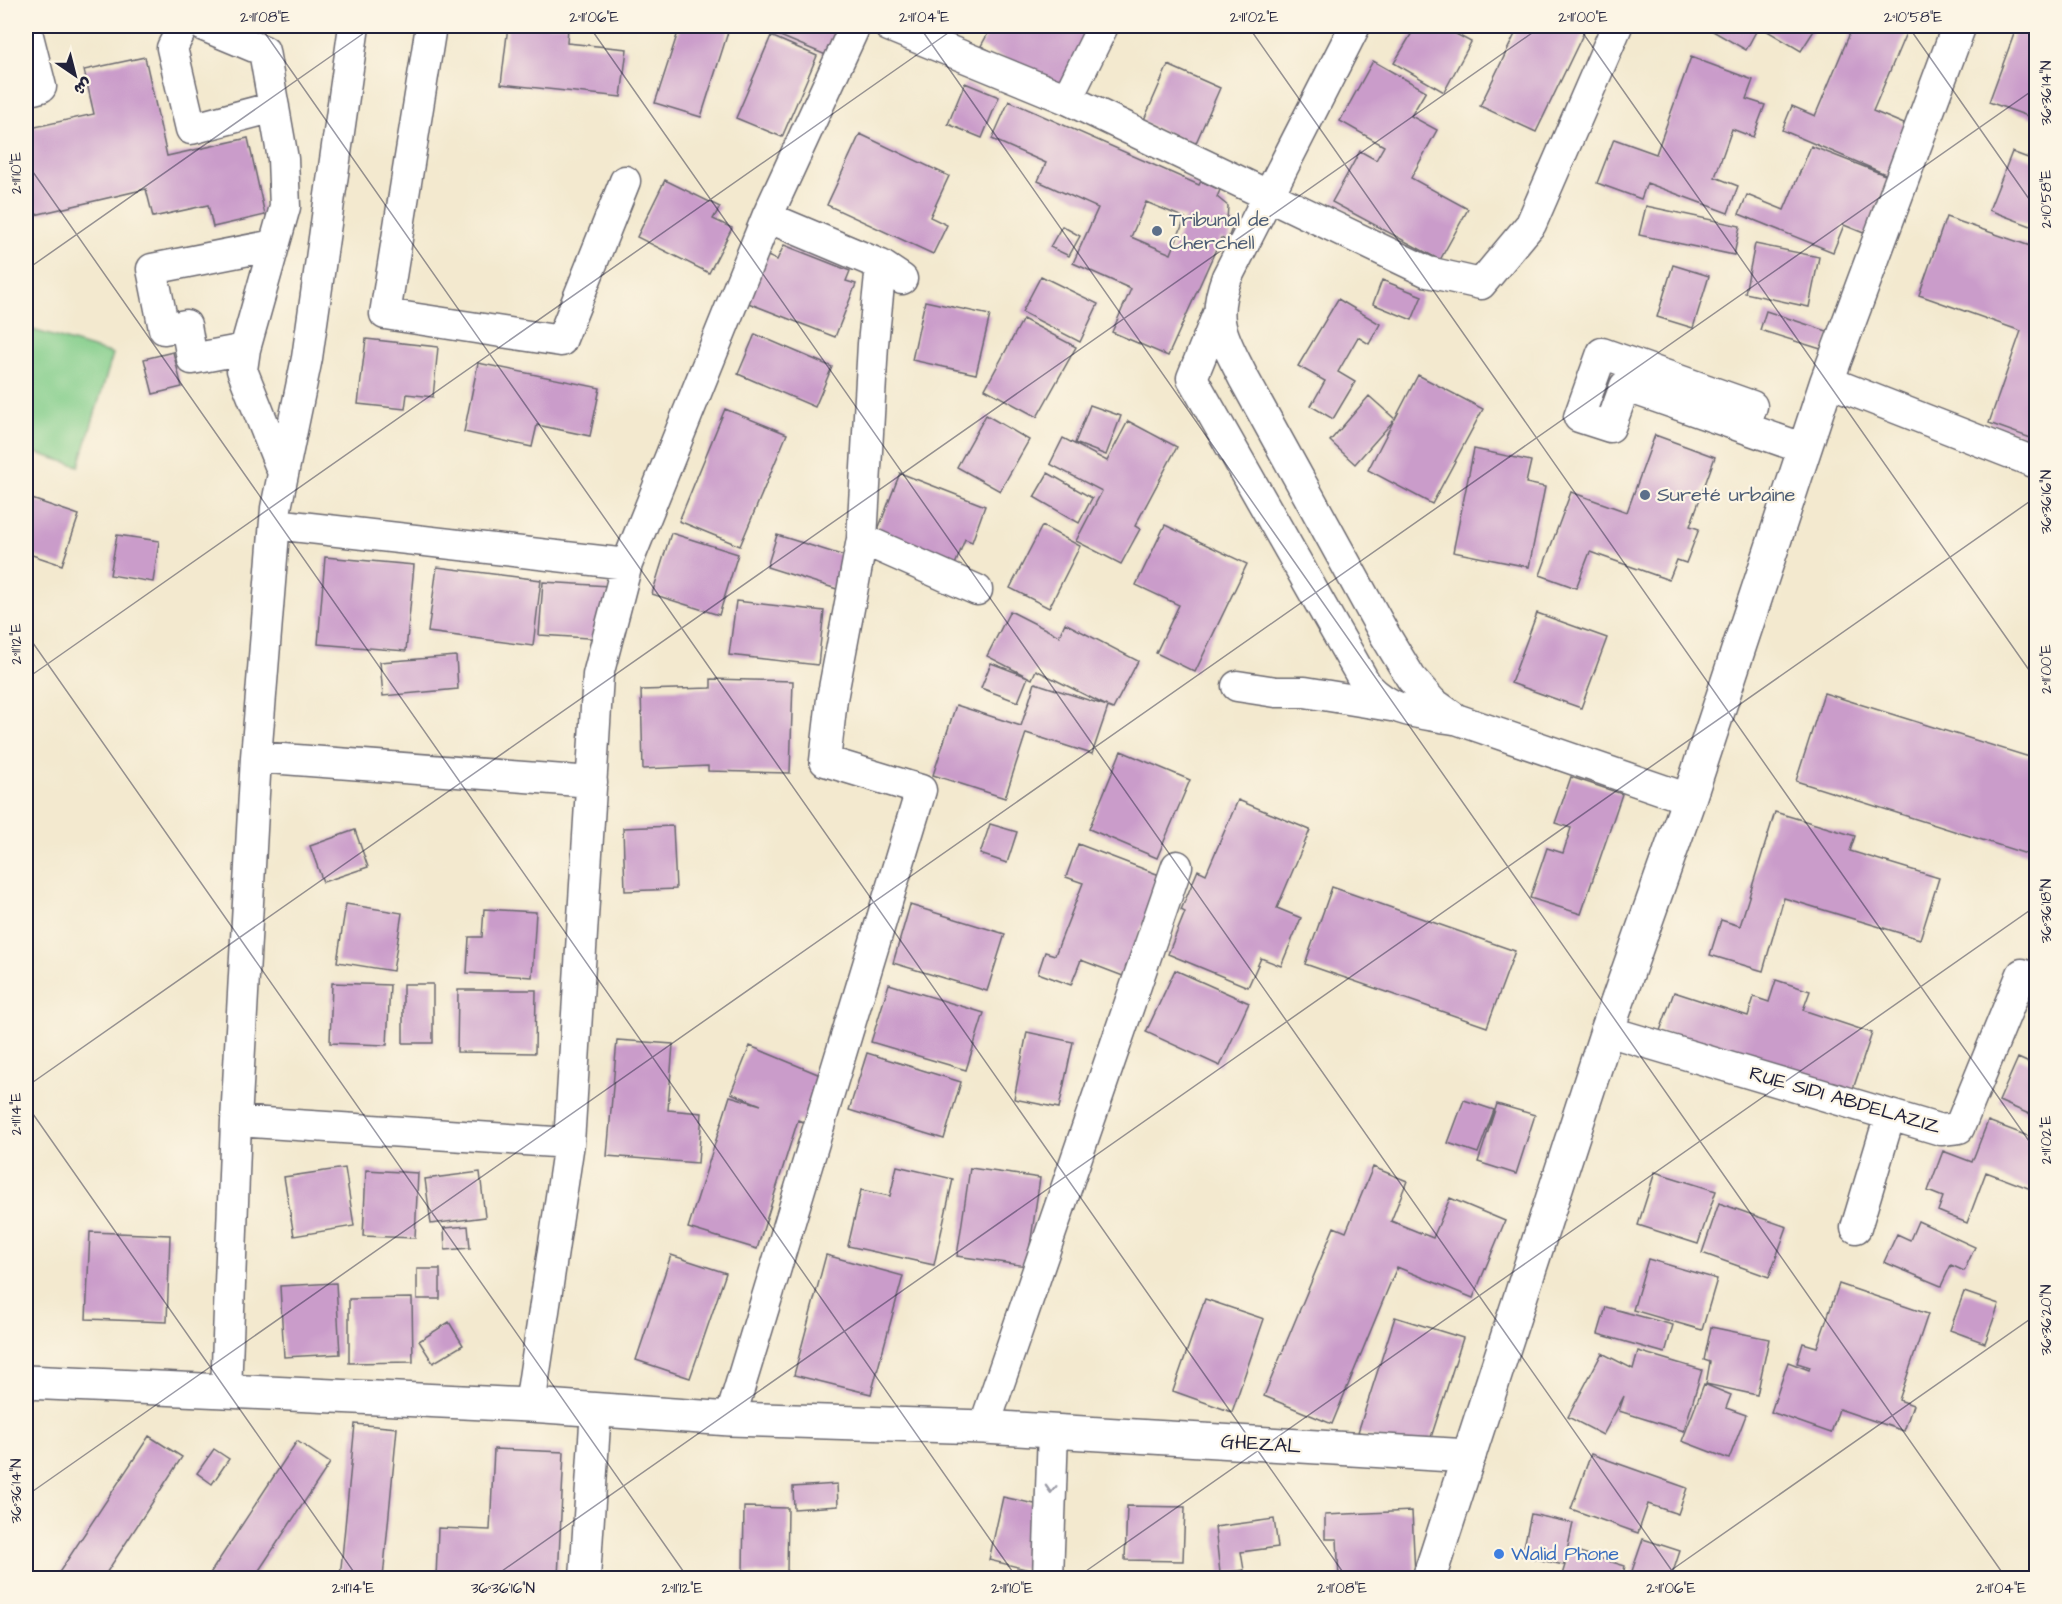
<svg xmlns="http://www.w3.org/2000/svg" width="2062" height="1604" font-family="'Architects Daughter','Playpen Sans Arabic',sans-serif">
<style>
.green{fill:#82cd8a;stroke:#527862;stroke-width:1.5}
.building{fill:#ca9cca;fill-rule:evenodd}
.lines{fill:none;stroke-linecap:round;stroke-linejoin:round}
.street-casing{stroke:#6b686f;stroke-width:33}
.secondary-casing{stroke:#6b686f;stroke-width:36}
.primary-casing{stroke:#6b686f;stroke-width:36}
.street{stroke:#fff;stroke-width:30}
.secondary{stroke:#fff;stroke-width:33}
.primary{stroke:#fff;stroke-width:33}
.oneway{stroke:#9c9ca7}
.ticks{fill:none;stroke:#22223b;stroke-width:1.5;stroke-opacity:0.45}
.service-dot{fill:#5c6f8a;stroke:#fcf5e5;stroke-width:2}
.shop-dot{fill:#3f7fe0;stroke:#fcf5e5;stroke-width:2}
.labels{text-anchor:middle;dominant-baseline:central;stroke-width:4.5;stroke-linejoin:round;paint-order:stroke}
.service-label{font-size:20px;fill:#4e5e75;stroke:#fcf5e5;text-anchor:start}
.street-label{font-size:20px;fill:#22223b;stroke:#fcf5e5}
.shop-label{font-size:20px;fill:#366cbe;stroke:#fcf5e5;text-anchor:start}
.neatline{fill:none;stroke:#22223b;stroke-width:2}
.ticks-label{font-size:15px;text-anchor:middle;fill:#22223b}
</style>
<rect width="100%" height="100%" fill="#fcf5e5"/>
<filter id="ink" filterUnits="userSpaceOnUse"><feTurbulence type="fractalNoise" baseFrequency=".0167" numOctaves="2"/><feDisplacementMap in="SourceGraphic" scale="12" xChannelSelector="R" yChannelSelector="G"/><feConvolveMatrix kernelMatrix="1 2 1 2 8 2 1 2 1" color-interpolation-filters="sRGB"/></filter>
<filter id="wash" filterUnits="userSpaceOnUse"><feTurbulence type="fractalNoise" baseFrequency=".008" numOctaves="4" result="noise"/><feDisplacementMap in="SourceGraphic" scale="24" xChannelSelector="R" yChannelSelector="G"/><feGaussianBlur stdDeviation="1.35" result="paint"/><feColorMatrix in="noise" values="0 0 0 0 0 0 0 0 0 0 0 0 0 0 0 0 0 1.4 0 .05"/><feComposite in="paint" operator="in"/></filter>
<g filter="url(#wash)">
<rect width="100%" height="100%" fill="#f3e9cf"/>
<!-- green -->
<path class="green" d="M26 328 113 354 79 466 26 450Z"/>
<g id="blocks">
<!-- building -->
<path class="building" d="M508 26H568L567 43 627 49 621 97 501 84Z
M680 26H730L701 117 655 103Z
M756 26H852L838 60Z
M992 26H1094L1061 89 981 46Z
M1416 26H1441L1471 42 1444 92 1394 63Z
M1519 26H1587L1536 132 1480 106Z
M1704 26H1817L1801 51 1759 26 1746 50Z
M1853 26H1888L1906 33 1873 111 1911 127 1890 176 1782 130 1792 106 1815 116Z
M2017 26H2036V108L2033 118 1989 102Z
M771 36 817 56 782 137 736 118Z
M145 57 167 156 248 138 265 215 213 227 208 205 153 217 146 189 26 217V129L94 114 84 70Z
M1691 57 1753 80 1746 99 1765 105 1753 137 1732 129 1715 177 1738 186 1728 213 1647 183 1641 199 1597 183 1614 139 1656 154Z
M1373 61 1426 91 1411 116 1437 130 1411 178 1468 209 1440 260 1332 202 1360 151 1376 160 1384 146 1340 121Z
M1168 65 1220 88 1195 145 1143 122Z
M965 83 999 97 982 138 948 124Z
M1009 101 1199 185 1201 181 1220 190 1217 197 1228 206 1227 220 1234 223 1227 241 1221 238 1168 356 1112 332 1131 289 1073 263 1098 208 1038 181 1046 163 992 139ZM1146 202 1185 218 1171 254 1131 237Z
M860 134 949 176 930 217 947 225 933 254 827 205Z
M1811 146 1890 177 1866 234 1844 225 1833 252 1739 214 1747 195 1784 210Z
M2012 152 2036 161V228L1989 210Z
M665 180 720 207 713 219 732 228 709 273 637 237Z
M1646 206 1740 226 1734 255 1639 235Z
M1946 217 2036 248V440L1989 423 2021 331 1919 295Z
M1062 226 1080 236 1069 256 1050 247Z
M1755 244 1819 257 1809 307 1745 293Z
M784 245 850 271 846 281 856 284 835 337 738 299 758 252 777 260Z
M1673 265 1709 276 1693 328 1657 317Z
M1041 276 1098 304 1080 342 1022 312Z
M1382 280 1422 296 1412 320 1373 304Z
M1338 299 1380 324 1369 344 1358 337 1338 372 1355 382 1333 419 1311 406 1325 381 1298 366Z
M925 301 990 315 976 374 912 360Z
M1766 311 1830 332 1824 350 1760 330Z
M1023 319 1076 347 1037 417 985 389Z
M755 334 832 367 815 407 738 374Z
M366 339 438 347 433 397 407 394 405 409 358 404Z
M173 352 182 387 153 394 144 359Z
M478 363 600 388 590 436 537 425 532 447 464 432Z
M1418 375 1483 409 1432 504 1368 470 1394 420 1355 464 1330 441 1369 396 1395 419Z
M1090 405 1121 416 1106 455 1075 443Z
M725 409 787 434 740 546 679 521Z
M986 415 1029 440 1000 491 957 467Z
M1128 421 1177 447 1135 526 1140 529 1121 564 1076 541 1102 491 1050 464 1063 438 1107 461Z
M1655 435 1715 457 1690 526 1699 529 1686 563 1677 560 1669 580 1590 552 1576 588 1540 575 1571 492 1627 512Z
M1474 449 1531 461 1526 483 1545 487 1529 567 1453 552Z
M900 473 985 506 972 542 965 539 953 570 874 540Z
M1048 473 1092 498 1079 523 1034 497Z
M26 497 79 515 62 565 26 553Z
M1165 525 1247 564 1195 672 1156 653 1179 605 1136 585Z
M1042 526 1080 546 1049 608 1010 588Z
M671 533 738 554 719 615 652 594Z
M117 535 159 541 153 582 110 575Z
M777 535 851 558 840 590 767 567Z
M325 557 414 565 406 651 318 644Z
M437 567 541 580 533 646 428 632Z
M543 582 609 586 605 639 539 635Z
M736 601 824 611 818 665 729 655Z
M1010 611 1059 636 1065 623 1138 661 1113 709 1108 707 1092 754 1026 733 1005 798 933 775 956 705 1021 726 1035 683 1107 706 1036 670 1032 679 987 656Z
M1537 613 1607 638 1581 708 1511 683Z
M456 656 458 689 383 696 380 662Z
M991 663 1028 677 1018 702 981 688Z
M711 679 793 681 790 773 708 771V766L643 769 641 690 711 688Z
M1824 693 2036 759V857L1796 781Z
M1121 751 1190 780 1157 858 1089 829Z
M1571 777 1622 794 1581 914 1530 898 1547 848 1563 853 1571 828 1555 823Z
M1238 800 1310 830 1277 908 1301 918 1281 966 1261 958 1248 987 1168 954 1185 912 1181 910 1198 870 1206 874Z
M1775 812 1855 836 1850 851 1939 878 1920 939 1784 898 1763 971 1710 955 1721 920 1740 926Z
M990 824 1017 832 1007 863 980 854Z
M673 826 676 889 625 891 623 828Z
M355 830 368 867 323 882 310 846Z
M1078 844 1162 876 1123 976 1081 960 1071 985 1038 973 1045 952 1055 955 1083 883 1066 877Z
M1332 887 1515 951 1487 1027 1305 964Z
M346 904 402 913 393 971 337 962Z
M910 905 1005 934 987 991 893 963Z
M484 909 536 912 532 977 467 973 469 937H482Z
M1175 970 1249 1003 1220 1066 1146 1032Z
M1776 980 1810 991 1803 1010 1872 1033 1851 1095 1660 1031 1674 992 1748 1016 1754 997 1769 1002Z
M332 983 390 985 387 1045 330 1043Z
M403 984H433V1043H403Z
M889 984 984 1013 966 1070 871 1042Z
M458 990H536L535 1053 457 1052Z
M1027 1032 1073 1042 1059 1108 1014 1099Z
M617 1040 673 1044 668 1110 702 1113 698 1163 607 1156Z
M750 1046 825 1077 806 1123 798 1120 757 1249 688 1228 730 1096 761 1105 731 1093Z
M867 1053 961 1082 944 1139 849 1110Z
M2018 1058 2036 1066V1117L1999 1101Z
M1464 1100 1494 1110 1478 1153 1448 1143Z
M1497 1104 1535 1115 1516 1174 1478 1162Z
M1988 1121 2036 1139V1191L1986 1172 1967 1223 1938 1211 1943 1197 1928 1191 1943 1151 1972 1162Z
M897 1166 953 1179 934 1265 848 1246 861 1190 890 1196Z
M1373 1167 1407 1181 1391 1221 1433 1238 1450 1198 1505 1221 1473 1298 1397 1267 1332 1424 1264 1396 1334 1227 1346 1232Z
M345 1168 354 1226 294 1236 284 1177Z
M970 1168 1040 1178 1027 1266 957 1256Z
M366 1170 418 1173 415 1238 363 1236Z
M480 1172 485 1217 431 1224 425 1179Z
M1655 1172 1716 1191 1698 1244 1638 1225Z
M1719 1203 1787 1227 1769 1277 1702 1253Z
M1918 1221 1975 1247 1964 1271 1951 1265 1941 1286 1884 1262 1897 1234 1910 1240Z
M468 1226 470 1248 445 1250 444 1228Z
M90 1232 170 1235 167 1322 86 1319Z
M671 1255 726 1273 690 1378 636 1360Z
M826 1255 903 1276 871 1394 794 1375Z
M1648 1259 1717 1279 1702 1330 1633 1310Z
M417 1269H440V1299H417Z
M336 1283 340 1354 284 1357 280 1286Z
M1839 1284 1928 1314 1899 1400 1913 1405 1904 1431 1839 1409 1831 1433 1771 1412 1788 1362 1809 1370 1810 1367 1797 1363 1803 1343 1817 1347Z
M1964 1292 1999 1304 1985 1343 1950 1330Z
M412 1298 413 1362 349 1363V1299Z
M1205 1299 1264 1319 1232 1412 1173 1391Z
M1606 1307 1673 1325 1665 1353 1598 1334Z
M1395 1317 1463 1338 1426 1453 1358 1432Z
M449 1322 463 1345 433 1363 419 1341Z
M1711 1327 1769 1339 1757 1395 1706 1384 1710 1362 1704 1360Z
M1638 1351 1702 1370 1684 1431 1619 1411 1624 1396 1603 1435 1568 1417 1602 1353 1633 1369Z
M1704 1384 1731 1395 1726 1408 1746 1415 1729 1459 1682 1441Z
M355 1424 397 1428 383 1578H340Z
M149 1436 182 1457 103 1578H65L58 1574Z
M297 1441 330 1463 254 1578H207Z
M214 1449 229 1459 212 1484 197 1473Z
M494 1449 564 1452 558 1578H436L438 1528 490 1530Z
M1591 1454 1687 1488 1678 1514 1648 1504 1638 1533 1571 1509Z
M837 1484 838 1506 794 1509 793 1487Z
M1003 1497 1057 1509 1042 1573 989 1560Z
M1127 1506 1185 1507 1183 1561 1125 1560Z
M744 1507 788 1508 787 1573H743Z
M1412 1511 1415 1575H1398V1578H1339L1337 1539H1325V1515Z
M1531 1514 1573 1523 1564 1565 1522 1556Z
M1274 1519 1278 1547 1241 1552 1244 1570 1220 1573 1215 1527Z
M1643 1539 1680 1551 1671 1578H1654L1632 1571Z
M1570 1549 1625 1566 1622 1578H1561Z"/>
</g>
</g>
<g filter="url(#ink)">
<use href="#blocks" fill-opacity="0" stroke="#6b686f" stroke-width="1.5"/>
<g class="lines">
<!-- street casing -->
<g class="street-casing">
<path id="street" d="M183 26 172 48 191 129 274 107
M204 26 264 51 283 159 285 207 245 349 242 370 283 473
M431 26 385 314 561 341 625 181
M889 26 1067 99 1428 272 1481 284 1531 224 1617 26
M1355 26 1227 277C1210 321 1224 338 1243 377L1385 635 1411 678 1432 702 1456 719 1689 799
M26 91 41 87 26 28
M1067 99 1103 26
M767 217 881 265 902 279
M1218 314 1192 378 1367 686C1392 713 1419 713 1454 719
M245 349 192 359 186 325 164 329 152 269 274 245
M1827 381 2036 463
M1745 428 1752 406 1602 353 1579 417 1610 427 1625 386 1805 449
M275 524 627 564
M862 539 977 590
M1237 686 1276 692H1305L1391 706
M256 757 592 782
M1607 1031 1941 1130 1959 1128 2022 974
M236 1121 569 1143
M1856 1228 1890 1115
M226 1392 236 1121 256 757 276 508 307 358 354 26
M530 1405 569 1143 598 675 627 564 767 217 855 26
M730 1419 921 790 825 761 832 699 862 539 873 344 881 265
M984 1427 1177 866
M585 1578 596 1409
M1048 1578 1053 1431"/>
</g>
<!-- secondary casing -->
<g class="secondary-casing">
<path id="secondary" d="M26 1382 530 1405 730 1419 984 1427 1469 1456"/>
</g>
<!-- primary casing -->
<g class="primary-casing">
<path id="primary" d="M1429 1578 1607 1031 1689 799 1827 381 1959 26"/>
</g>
<!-- street -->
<use href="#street" class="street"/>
<!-- secondary -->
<use href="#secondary" class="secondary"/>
<!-- primary -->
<use href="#primary" class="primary"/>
</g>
<!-- one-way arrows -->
<defs><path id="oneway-chevron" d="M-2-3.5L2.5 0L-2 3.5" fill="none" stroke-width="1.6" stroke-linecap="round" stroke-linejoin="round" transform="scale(1.5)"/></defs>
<use class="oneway" href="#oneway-chevron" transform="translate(1051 1489) rotate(92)"/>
</g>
<!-- ticks -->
<path class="ticks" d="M260 26 1347 1578M589 26 1677 1578M919 26 2006 1578M1248 26 2036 1151M1578 26 2036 680M1908 26 2036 209M26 162 1017 1578M26 270 374 26M26 633 688 1578M26 679 958 26M26 1087 1542 26M26 1104 358 1578M26 1496 2036 88M26 1574 28 1578M492 1578 2036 497M1076 1578 2036 906M1660 1578 2036 1315"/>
<!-- markers -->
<g class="service-dot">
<circle cx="1157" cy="231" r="6"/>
<circle cx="1645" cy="495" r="6"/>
</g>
<circle class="shop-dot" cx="1499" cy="1554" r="6"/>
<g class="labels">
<!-- service labels -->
<g class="service-label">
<text x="1169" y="220">Tribunal de<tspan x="1169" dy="23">Cherchell</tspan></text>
<text x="1657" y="495">Sureté urbaine</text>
</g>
<!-- street labels -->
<g class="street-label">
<text transform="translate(1845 1100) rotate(16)">RUE SIDI ABDELAZIZ</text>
<text transform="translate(1261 1444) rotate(4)">GHEZAL</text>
</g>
<!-- shop labels -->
<g class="shop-label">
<text x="1511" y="1554">Walid Phone</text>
</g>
</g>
<!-- margin -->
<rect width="2062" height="1604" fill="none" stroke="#fcf5e5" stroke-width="66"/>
<!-- north arrow -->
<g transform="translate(75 75) rotate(145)" stroke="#fcf5e5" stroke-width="4.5" paint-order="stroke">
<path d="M0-4.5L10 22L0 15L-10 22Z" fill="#22223b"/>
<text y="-9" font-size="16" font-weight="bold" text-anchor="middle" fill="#22223b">ش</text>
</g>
<rect x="33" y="33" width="1996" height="1538" class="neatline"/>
<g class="ticks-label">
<text x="265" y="22">2°11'08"E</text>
<text x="594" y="22">2°11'06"E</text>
<text x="924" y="22">2°11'04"E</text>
<text x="1254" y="22">2°11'02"E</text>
<text x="1583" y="22">2°11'00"E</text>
<text x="1913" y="22">2°10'58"E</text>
<text transform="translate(2046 93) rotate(-90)" y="5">36°36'14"N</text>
<text transform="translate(16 173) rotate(-90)" y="5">2°11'10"E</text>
<text transform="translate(2046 199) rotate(-90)" y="5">2°10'58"E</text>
<text transform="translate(2046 502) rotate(-90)" y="5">36°36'16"N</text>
<text transform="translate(16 644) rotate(-90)" y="5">2°11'12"E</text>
<text transform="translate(2046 669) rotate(-90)" y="5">2°11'00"E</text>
<text transform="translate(2046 911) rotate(-90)" y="5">36°36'18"N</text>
<text transform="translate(16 1114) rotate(-90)" y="5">2°11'14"E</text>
<text transform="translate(2046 1140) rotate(-90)" y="5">2°11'02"E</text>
<text transform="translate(2046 1320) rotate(-90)" y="5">36°36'20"N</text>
<text transform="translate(16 1491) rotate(-90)" y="5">36°36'14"N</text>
<text x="353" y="1593">2°11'14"E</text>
<text x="503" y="1593">36°36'16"N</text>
<text x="682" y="1593">2°11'12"E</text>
<text x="1012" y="1593">2°11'10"E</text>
<text x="1342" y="1593">2°11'08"E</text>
<text x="1671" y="1593">2°11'06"E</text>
<text x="2001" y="1593">2°11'04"E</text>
</g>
</svg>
